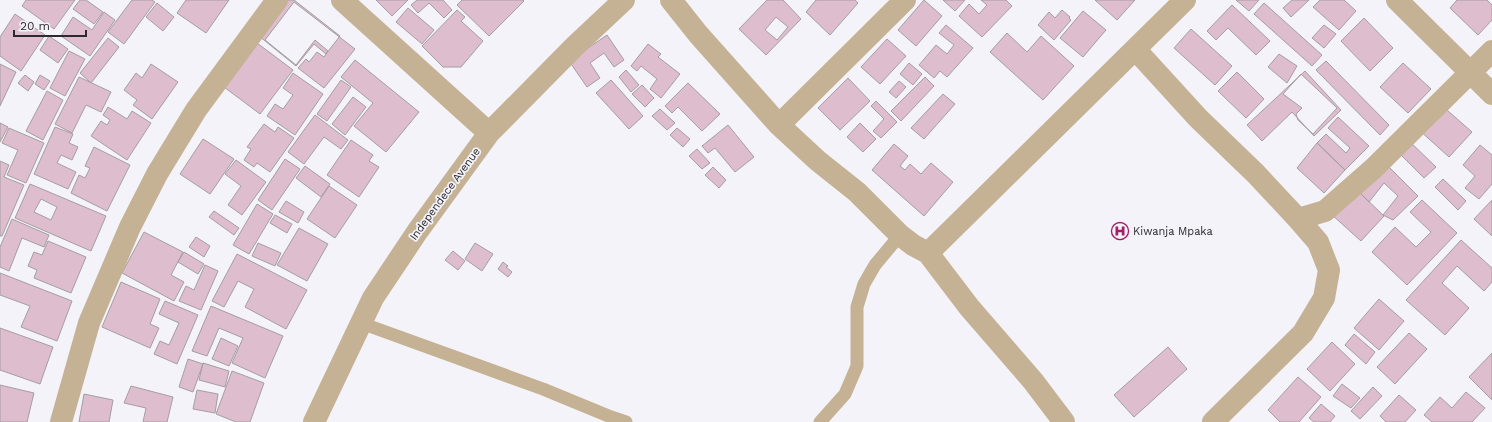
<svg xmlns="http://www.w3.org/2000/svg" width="1492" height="422" font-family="'Work Sans',sans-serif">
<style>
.building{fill:#debdcf;stroke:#a49ea1;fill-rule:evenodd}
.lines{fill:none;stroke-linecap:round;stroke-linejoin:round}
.service{stroke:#c5b294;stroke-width:13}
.minor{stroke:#c5b294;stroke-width:22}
.labels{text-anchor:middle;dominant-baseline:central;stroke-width:3.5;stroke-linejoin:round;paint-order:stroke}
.street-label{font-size:11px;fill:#2b2b2d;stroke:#f3f3f9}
.poi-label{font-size:11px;fill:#2b2b2d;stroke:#f3f3f9;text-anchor:start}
</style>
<rect width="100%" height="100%" fill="#f3f3f9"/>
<!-- building -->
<path class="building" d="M26 0H75L54 29 22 6Z
M80 0H86L103 12 94 24 73 9Z
M132 0H152L155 2 124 44 108 32Z
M186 0H229L206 33 177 13Z
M288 0H294L340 36 326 54 314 44 296 66 259 36Z
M376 0H408L392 16Z
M417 0H443L452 10 444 18 429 3 418 13 411 5Z
M462 0H523L524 1 489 36 457 5Z
M767 0H783L801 19 766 55 739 29ZM776 17 788 27 777 40 765 30Z
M816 0H855L858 3 830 35 806 12Z
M924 0 942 16 916 46 898 30Z
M943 0H965L955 11Z
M981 0H1006L1012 6 982 37 959 16 969 4 979 14 987 5Z
M1095 0H1135L1117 20Z
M1236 0H1259L1249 11Z
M1292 0H1309L1291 17 1283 8Z
M1320 0H1344L1356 11 1339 30 1313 7Z
M1457 0H1487L1492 5V20L1478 35 1450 8Z
M294 2 355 49 324 88 298 68 306 59 309 62 317 52 324 57 328 51 315 40 296 65 265 40Z
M157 3 174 17 163 31 146 17Z
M1264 3 1322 55 1312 66 1254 14Z
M1232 5 1270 41 1256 55 1228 28 1216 40 1207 31Z
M408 8 434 30 422 44 396 22Z
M457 10 465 17 461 21 483 41 461 67H443L422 46Z
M1062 10 1070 17 1069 18 1071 20 1054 40 1038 25 1049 12 1055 18Z
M1083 11 1106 30 1083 57 1060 38Z
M104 12 115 20 90 56 61 36 73 17 92 30Z
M15 14 45 35 21 71 0 56V37Z
M1364 18 1393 48 1370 71 1341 41Z
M946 25 973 48 947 77 940 71 934 78 919 65 936 45 947 54 954 45 939 33Z
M1324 25 1336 34 1324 48 1312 38Z
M1191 29 1232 66 1215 85 1174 48Z
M1007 33 1027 52 1041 36 1074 66 1043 100 990 52Z
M607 35 624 60 614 67 604 53 590 63 600 78 587 87 569 61Z
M49 36 68 49 58 63 40 50Z
M108 38 119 47 91 83 80 73Z
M887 39 906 56 880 84 861 67Z
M253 40 293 70 260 114 220 84Z
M648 44 661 54 658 57 680 74 661 98 650 89 657 79 641 66 637 71 631 66Z
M69 51 85 59 65 96 50 88Z
M1279 54 1297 66 1287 83 1268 67Z
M355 60 419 112 386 152 354 126 373 103 341 77Z
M1326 61 1389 125 1380 135 1316 70Z
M909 63 922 74 913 85 900 74Z
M1403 63 1431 89 1408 113 1380 87Z
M0 64 16 72 0 106Z
M151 64 178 82 152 119 133 105 137 100 124 90 136 73 142 78Z
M626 70 639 85 631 92 619 77Z
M1305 71 1341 110 1314 136 1292 112 1262 141 1247 125Z
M1237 72 1264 99 1246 118 1218 91Z
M293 73 323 94 295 135 267 116 275 104 283 109 293 95 283 88Z
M1301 74 1337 108 1313 134 1298 120 1296 114 1302 108 1283 94Z
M25 75 34 82 28 91 18 83Z
M40 75 50 81 44 90 35 84Z
M79 77 111 92 101 112 86 105 72 133 55 124Z
M925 77 934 86 901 121 891 111Z
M848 78 870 101 840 130 818 108Z
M341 80 351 87 327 121 317 114Z
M611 80 643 116 629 129 596 93Z
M899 81 906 87 896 98 889 92Z
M688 83 720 114 702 131 678 107 672 113 665 106Z
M642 85 654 98 645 107 632 94Z
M47 91 63 100 43 140 26 131Z
M943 94 955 104 924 139 911 128Z
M353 97 366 107 345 135 332 124Z
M876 101 897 122 881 138 873 131 884 119 871 106Z
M1440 104 1472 132 1449 157 1418 129Z
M108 107 127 119 132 111 151 123 127 160 91 136 101 121 107 125 110 120 103 115Z
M660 109 675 123 667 130 652 116Z
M315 115 348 140 341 149 324 137 304 164 288 152Z
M1338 117 1369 146 1345 170 1317 143 1326 134 1346 153 1350 148 1328 128Z
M0 123 8 127 0 142Z
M860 123 876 139 863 152 847 137Z
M264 124 275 132 278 127 294 138 270 172 257 163 254 167 244 160 251 149 247 147Z
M728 125 754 157 735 172 715 148 708 153 702 146Z
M55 127 73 134 69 143 78 147 72 160 61 155 57 163 76 172 68 189 34 174Z
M9 128 44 143 26 183 7 175 18 150 2 143Z
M677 128 690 139 683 147 670 135Z
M203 139 234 159 210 194 180 174Z
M1407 139 1436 167 1424 178 1396 150Z
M351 140 373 155 369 161 379 167 359 197 327 175Z
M1317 143 1345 170 1324 193 1297 168Z
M894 144 908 156 900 166 905 170 910 164 921 174 931 163 953 182 924 216 872 170Z
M1480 145 1492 155V184L1479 199 1465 188 1475 176 1463 165Z
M94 147 130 165 107 211 71 193 79 175 85 178 90 168 85 166Z
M697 149 710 163 702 169 689 156Z
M285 159 300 169 272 210 258 200Z
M236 160 266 182 242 215 228 205 241 186 225 174Z
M0 161 9 165 4 177 24 185 2 236H0Z
M1385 163 1418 196 1393 220 1383 215 1398 196 1384 183 1369 202 1360 193Z
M305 166 330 184 321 197 296 178Z
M713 167 726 180 719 188 705 175Z
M1443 179 1466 201 1458 210 1435 187Z
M30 184 106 216 91 251 15 218ZM41 199 57 207 51 220 34 212Z
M329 186 357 205 335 238 307 219Z
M1360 193 1384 216 1361 241 1331 214Z
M1422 200 1457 233 1407 285 1372 252 1395 227 1416 247 1431 232 1410 212Z
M1492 200V236L1474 219Z
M286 201 304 212 298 223 279 212Z
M257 204 273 214 249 254 233 245Z
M214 211 239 228 234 235 209 217Z
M275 215 292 224 287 233 270 223Z
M12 219 49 235 44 247 22 238 9 271 0 267V247Z
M299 228 328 244 307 281 277 265Z
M144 232 183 252 171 275 184 282 174 301 122 273Z
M196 237 210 246 204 257 189 247Z
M1461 240 1492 268V282L1484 291 1457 266 1442 283 1469 308 1445 335 1406 300Z
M48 241 86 257 71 293 34 278 37 270 28 266 34 252 42 255Z
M258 243 281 253 275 266 252 256Z
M475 243 493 254 482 271 465 259Z
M453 251 465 261 458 270 445 260Z
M184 252 204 264 198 274 178 262Z
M237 254 307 290 286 329 245 307 254 289 238 281 224 307 212 301Z
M503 262 508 266 506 267 512 272 508 277 498 269Z
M205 265 218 271 201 310 179 301 186 286 194 290Z
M0 273 72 301 57 341 21 327 30 306 0 295Z
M121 282 160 299 150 324 159 328 150 348 102 327Z
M1379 299 1404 321 1379 350 1354 328Z
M165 301 198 315 177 364 154 354 160 341 169 345 179 323 159 314Z
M211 306 283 336 265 378 232 363 243 338 219 328 207 356 192 351Z
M0 328 53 347 40 384 0 370Z
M1409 333 1427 349 1395 384 1377 367Z
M1354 334 1375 352 1366 364 1345 345Z
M221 338 238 346 229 366 212 359Z
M1332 342 1355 364 1330 391 1307 369Z
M1168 347 1187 369 1134 417 1114 395Z
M1492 353V400L1469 377Z
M188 359 203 364 193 392 179 387Z
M203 363 229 371 225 387 199 380Z
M232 371 264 383 250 422H236L216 414Z
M1298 377 1321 397 1299 422H1280L1268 410Z
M1342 384 1360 398 1351 408 1333 396Z
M0 385 34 393 27 422H0Z
M131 386 173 397 167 422H143L146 408 124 403Z
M1373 387 1382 396 1360 419 1351 411Z
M197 390 218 394 215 413 193 409Z
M1466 392 1485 408 1472 422H1432L1424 415 1440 397 1452 408Z
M84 394 113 400 109 422H79Z
M1399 395 1416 410 1405 422H1386L1380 416Z
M1321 404 1335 416 1330 422H1314L1309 418Z"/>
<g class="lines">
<!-- service -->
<path class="service" d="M361 323 543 389 611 417 626 422
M820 422 845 394 857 366V307L864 284 875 265 900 235"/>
<!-- minor -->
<path class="minor" d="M342 0 489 133
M671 0 698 34 779 125 818 161 857 192 900 235 913 245 928 253 969 307 1033 381 1064 422
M1397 0 1492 94
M1135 49 1198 118 1256 174 1298 219 1318 242 1329 270 1324 298 1303 333 1213 422
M779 125 905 0
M1298 219 1325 211 1374 168 1492 51
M928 253 1185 0
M61 422 89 323 130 227 157 174 196 110 277 0
M314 422 373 298 417 232 489 133 575 46 624 0"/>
</g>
<!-- icons -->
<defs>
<g id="hospital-ring" transform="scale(0.9)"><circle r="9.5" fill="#f3f3f9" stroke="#a41d67" stroke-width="1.5"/><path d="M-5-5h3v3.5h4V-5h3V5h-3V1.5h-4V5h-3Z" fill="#a41d67"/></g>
</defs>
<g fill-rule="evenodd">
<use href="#hospital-ring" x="1120" y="231"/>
</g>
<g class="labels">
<!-- street labels -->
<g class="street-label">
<text transform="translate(445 194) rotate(-54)">Independece Avenue</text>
</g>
<!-- poi labels -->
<g class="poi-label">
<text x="1133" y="231">Kiwanja Mpaka</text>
</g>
</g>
<!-- scale -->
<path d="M14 30v6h72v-6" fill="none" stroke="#2b2b2d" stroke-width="2"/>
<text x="20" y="30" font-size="12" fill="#2b2b2d" stroke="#f3f3f9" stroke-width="3" paint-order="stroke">20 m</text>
</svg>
